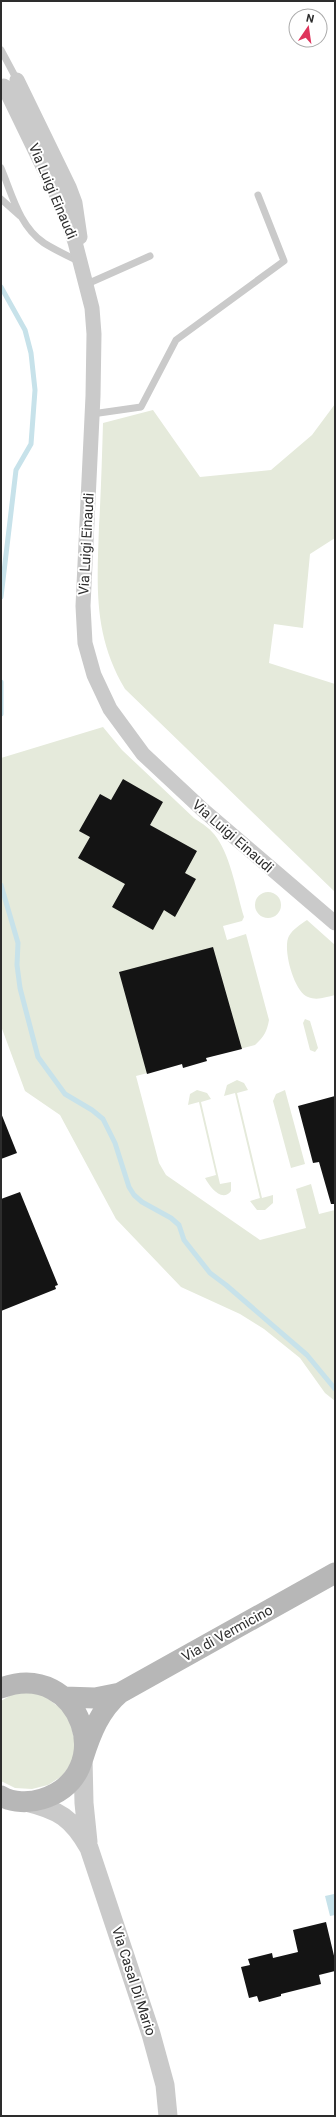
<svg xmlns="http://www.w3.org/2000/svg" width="336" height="2117" font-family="Roboto,sans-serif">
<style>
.green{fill:#e5eadb}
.water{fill:#c7e2ea}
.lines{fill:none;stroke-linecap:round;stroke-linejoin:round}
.stream{stroke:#c7e2ea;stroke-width:5}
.building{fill:#141414}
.service{stroke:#cacaca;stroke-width:7}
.minor{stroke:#cacaca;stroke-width:15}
.tertiary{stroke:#cacaca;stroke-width:19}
.secondary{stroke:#b7b7b7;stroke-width:21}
.labels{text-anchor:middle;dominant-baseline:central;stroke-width:4;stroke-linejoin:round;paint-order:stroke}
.street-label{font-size:14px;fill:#2d2d2d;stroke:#fff}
</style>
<rect width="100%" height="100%" fill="#fff"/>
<!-- green -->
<path class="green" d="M335 404V538L310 554 303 628 274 624 269 663 335 684V892L125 689C93 635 97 586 99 526 101 492 102 457 103 423L153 410 200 477 271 470 312 435Z
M103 727 122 750 194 818C203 824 211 829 217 838 231 858 237 894 244 917L242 921 223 926 227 940 246 934 269 1020C267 1031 264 1037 255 1045L136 1076 159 1163 166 1175 260 1240 306 1228 296 1189 311 1184 319 1214 335 1210V1401L325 1393 300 1358 264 1329 240 1314 181 1287 116 1219 60 1115 25 1091 1 1026V758Z
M255 905a13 13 0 1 1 26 0a13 13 0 1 1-26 0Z
M307 920 335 945V995C326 997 317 1001 308 997 294 992 282 948 289 936 293 929 301 924 307 920Z
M305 1019 310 1021 318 1048 315 1052 310 1050 303 1023Z
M237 1080 244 1083 248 1090 237 1093 262 1198 273 1195V1203L265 1210H257L250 1201 260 1198 235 1093 224 1096 227 1085Z
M197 1090 207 1093 211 1099 201 1102 220 1184 231 1182V1191C222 1203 210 1187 205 1178L216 1175 199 1102 188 1105 190 1094Z
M285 1090 305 1164 291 1168 273 1101 276 1094Z
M28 1692 43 1695 68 1714 76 1746 72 1762 62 1776 48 1785 32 1789 15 1788 1 1781V1701L13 1694Z"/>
<!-- water -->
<path class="water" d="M334 1894 335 1915 330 1916 325 1896Z"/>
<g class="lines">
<!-- stream -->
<path class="stream" d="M1 287 25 330 31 353 35 390 31 444 16 470 1 597
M1 682V714
M1 885 18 943 17 965 20 988 38 1057 65 1094 92 1110 103 1119 115 1143 129 1187 134 1195 142 1202 171 1218 179 1225 184 1240 210 1273 226 1285 307 1355 335 1389"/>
</g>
<!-- building -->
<path class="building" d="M123 779 163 802 150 825 197 851 185 873 196 879 175 917 164 910 153 930 112 907 125 884 78 858 90 837 79 831 100 794 111 800Z
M213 947 242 1049 206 1058 207 1061 183 1068 182 1064 147 1074 119 972Z
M335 1096V1204H331L319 1162 313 1163 298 1106Z
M1 1113 17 1153 1 1159Z
M20 1192 58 1285 55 1286 56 1289 1 1311V1199Z
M326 1922 335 1960V1971L319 1975 321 1984 281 1994V1996L259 2002 257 1996 249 1998 241 1967 250 1965 248 1959 272 1953 273 1958 298 1952 293 1930Z"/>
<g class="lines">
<!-- service -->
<path class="service" d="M1 50 17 80
M1 168C12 194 19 226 44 243 55 250 68 256 80 262
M1 199 20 216
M87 284 150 256
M92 414 141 407 176 340 284 261 258 195"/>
<!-- minor -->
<path class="minor" d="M17 80 69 187 75 203 80 237
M4 86 64 210 75 242 92 308 94 334 93 396 83 606 85 643 94 675 110 709 143 754 203 810 335 923"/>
<!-- tertiary -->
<path class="tertiary" d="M83 1758 84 1803 88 1842
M26 1802C59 1810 72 1818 89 1848L151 2034 165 2085 168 2116"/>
<!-- secondary -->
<path class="secondary" d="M1 1688C81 1658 120 1775 42 1799 29 1803 13 1803 1 1796
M64 1697 95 1698 120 1693
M83 1758C91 1733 100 1710 120 1693L335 1573"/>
</g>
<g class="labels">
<!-- street labels -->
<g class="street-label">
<text transform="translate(53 191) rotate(67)">Via Luigi Einaudi</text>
<text transform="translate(86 544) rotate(-87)">Via Luigi Einaudi</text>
<text transform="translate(233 836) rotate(41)">Via Luigi Einaudi</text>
<text transform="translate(227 1633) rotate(-29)">Via di Vermicino</text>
<text transform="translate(134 1981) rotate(72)">Via Casal Di Mario</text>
</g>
</g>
<!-- border -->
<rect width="336" height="2117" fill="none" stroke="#2d2d2d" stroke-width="4"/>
<!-- north arrow -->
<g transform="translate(308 28) rotate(13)"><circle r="19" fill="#ffffff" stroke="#ababab"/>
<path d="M0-3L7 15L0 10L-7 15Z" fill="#df345c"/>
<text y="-6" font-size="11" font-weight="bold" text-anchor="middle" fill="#2d2d2d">N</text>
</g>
</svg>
